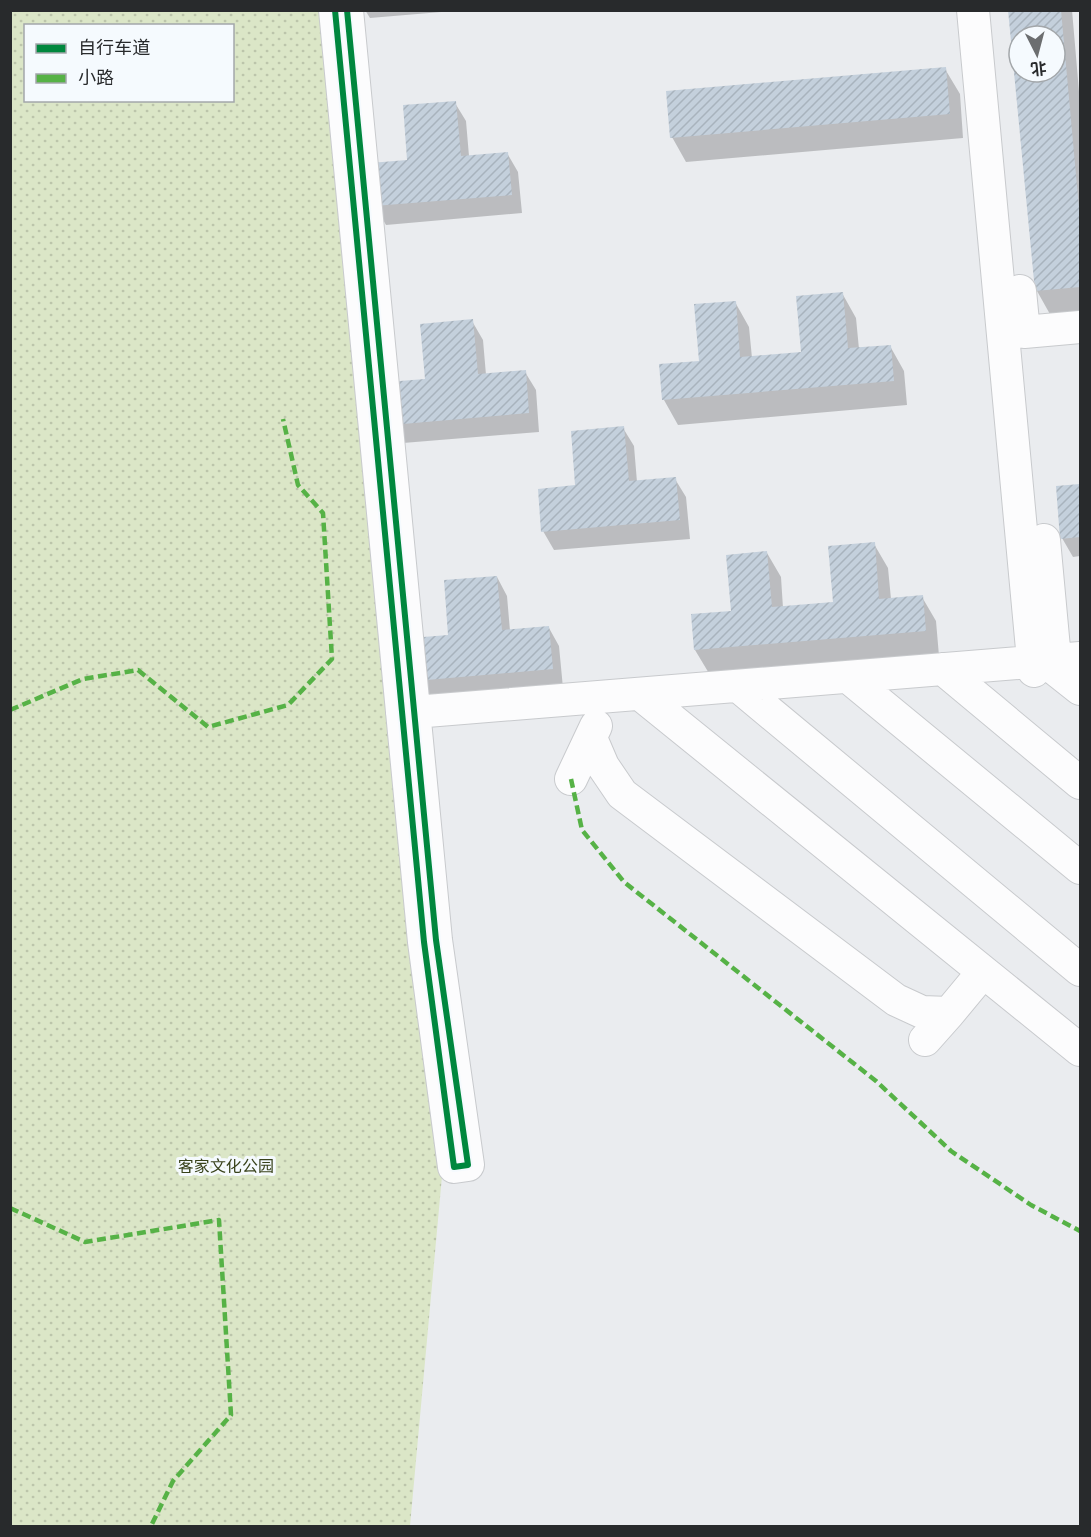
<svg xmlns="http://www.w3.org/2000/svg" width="1091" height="1537" font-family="'Public Sans','Noto Sans SC',sans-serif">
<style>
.park{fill:url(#park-dots);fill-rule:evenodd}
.shadow{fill:#0003;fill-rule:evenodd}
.building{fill:url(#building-hatch);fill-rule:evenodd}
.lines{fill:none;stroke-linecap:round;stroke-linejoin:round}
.minor-casing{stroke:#c8cacd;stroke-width:34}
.minor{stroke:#fcfcfd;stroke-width:32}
.quiet{stroke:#56b246;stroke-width:4.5;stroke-dasharray:9 4.5;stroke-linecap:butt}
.cycleway-casing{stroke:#f5fafe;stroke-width:10}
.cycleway{stroke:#00873e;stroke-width:6}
.labels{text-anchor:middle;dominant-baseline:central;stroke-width:6;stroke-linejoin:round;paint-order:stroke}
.park-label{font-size:16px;fill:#38421a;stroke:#f5fafe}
</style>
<defs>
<pattern id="park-dots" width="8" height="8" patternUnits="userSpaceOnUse" patternTransform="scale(1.5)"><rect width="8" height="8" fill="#dbe6c7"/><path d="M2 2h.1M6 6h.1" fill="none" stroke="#bcc5ab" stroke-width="1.8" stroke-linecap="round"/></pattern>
<pattern id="building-hatch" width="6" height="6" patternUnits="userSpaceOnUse" patternTransform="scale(1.5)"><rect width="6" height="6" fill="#c4d0dc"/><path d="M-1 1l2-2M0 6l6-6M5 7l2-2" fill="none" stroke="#a8b3bd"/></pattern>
</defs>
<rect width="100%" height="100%" fill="#eaecef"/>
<!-- park -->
<path class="park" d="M10 11H321L443 1165 410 1526H11ZM26 26H232V100H26Z"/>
<!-- shadow -->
<path class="shadow" d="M365 10H465L370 18Z
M1010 10H1072L1080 103V313L1051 316 1037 291ZM1019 36H1055V72H1019Z
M945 69 960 94 963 138 686 162 672 137Z
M455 103 466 121 469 156 507 153 518 172 522 213 386 225 375 206Z
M842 293 856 318 859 349 890 346 904 371 907 405 678 425 664 400 661 366 701 362 735 302 749 327 752 358 803 354Z
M472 321 483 340 486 375 525 372 536 390 539 432 403 443 392 424Z
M623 428 634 446 637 482 675 479 686 497 690 539 554 550 543 531Z
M1080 485V556L1073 557 1062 538 1057 487Z
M874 544 888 568 891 599 922 597 936 621 939 656 710 675 695 650 693 616 732 612 767 553 781 577 783 608 835 604Z
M497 577 507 596 510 631 549 628 559 646 563 688 427 699 416 681Z"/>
<!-- building -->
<path class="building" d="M1008 10H1061L1080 219V287L1035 291ZM1019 36H1055V72H1019Z
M946 67 950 114 670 138 666 91Z
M456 101 461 156 508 152 512 195 374 206 370 163 407 160 403 105Z
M843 292 848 348 891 345 894 381 662 400 659 364 699 361 694 304 736 301 740 357 801 352 796 296Z
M473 319 478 374 526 370 529 413 391 425 387 382 425 379 420 324Z
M624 426 629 481 676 477 680 520 541 532 538 489 575 485 571 431Z
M1080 484V537L1060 539 1056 486Z
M875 542 879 599 923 595 926 631 694 650 691 614 731 611 726 555 767 551 772 607 833 602 828 546Z
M497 576 502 630 549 626 553 669 415 681 411 638 448 635 444 580Z"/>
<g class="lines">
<!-- minor casing -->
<g class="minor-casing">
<path id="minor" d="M335 10 424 942 454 1167 468 1165 436 940 347 10
M973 10 1034 671
M1020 291 1024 332 1080 327
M1044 540 1056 670 1080 689
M943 669 1080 783
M848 677 1080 868
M738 686 1080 970
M640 694 1080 1050
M402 713 1080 658
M591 738 603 766 622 794 896 1000 922 1012 949 1013 983 972
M571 779 596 726
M925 1040 949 1013"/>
</g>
<!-- minor -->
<use href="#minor" class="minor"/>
<!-- quiet -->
<path class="quiet" d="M10 710 83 679 138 670 208 727 288 705 332 659 323 513 298 485 283 419
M571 779 582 830 624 882 876 1081 951 1151 1031 1205 1080 1231
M10 1208 85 1242 219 1220 231 1415 173 1481 151 1526"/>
<!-- cycleway casing -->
<g class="cycleway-casing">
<path id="cycleway" d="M335 10 424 942 454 1167 468 1165 436 940 347 10"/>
</g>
<!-- cycleway -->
<use href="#cycleway" class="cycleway"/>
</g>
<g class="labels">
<!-- park labels -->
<g class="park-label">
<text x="226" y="1166">客家文化公园</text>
</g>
</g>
<!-- border -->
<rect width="1091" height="1537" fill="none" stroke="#282a2c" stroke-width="24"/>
<!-- legend -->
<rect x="24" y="24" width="210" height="78" fill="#f5fafe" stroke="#a3a7aa" stroke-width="1.5"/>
<rect x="36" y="44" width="30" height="9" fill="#00873e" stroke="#a3a7aa" stroke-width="1.5"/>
<text x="78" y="54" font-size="18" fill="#282a2c">自行车道</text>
<rect x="36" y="74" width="30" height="9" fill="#56b246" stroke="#a3a7aa" stroke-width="1.5"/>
<text x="78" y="84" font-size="18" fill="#282a2c">小路</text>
<!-- north arrow -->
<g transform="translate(1037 54) rotate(174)"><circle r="28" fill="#f5fafe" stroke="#a3a7aa" stroke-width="1.5"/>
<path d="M0-4.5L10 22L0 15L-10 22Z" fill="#6c6e70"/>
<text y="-9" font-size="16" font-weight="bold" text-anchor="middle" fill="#282a2c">北</text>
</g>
</svg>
